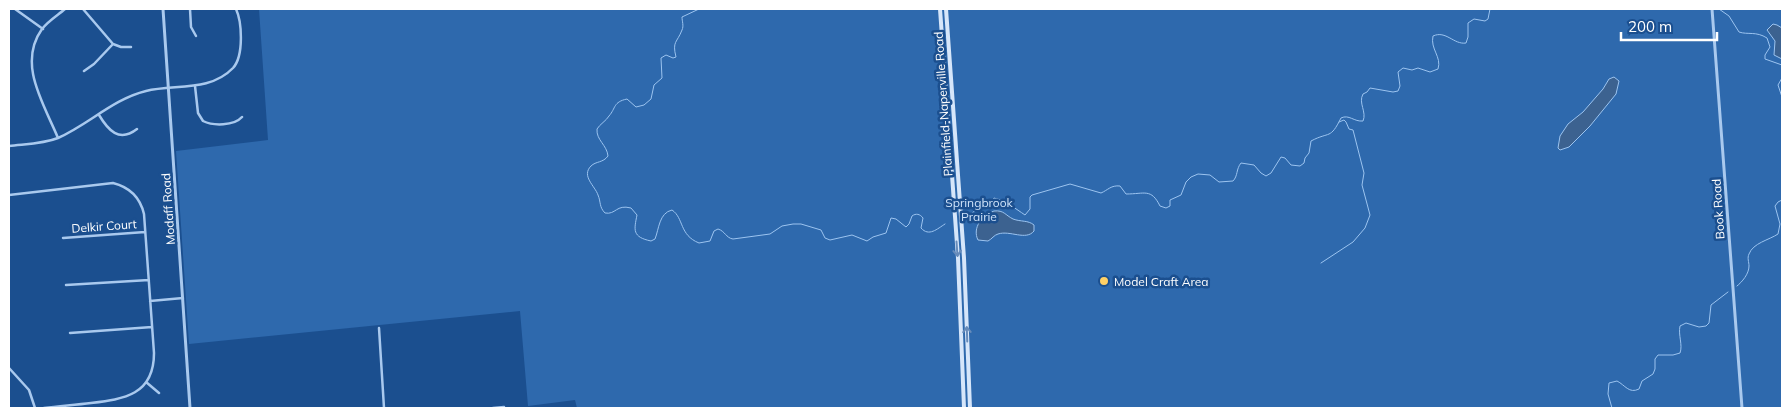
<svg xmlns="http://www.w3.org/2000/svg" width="1791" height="417" font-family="Mulish,sans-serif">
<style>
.green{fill:#2e69ad}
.water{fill:#3c6290;stroke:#9cc4f0}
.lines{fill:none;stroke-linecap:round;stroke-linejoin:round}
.stream{stroke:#9cc4f0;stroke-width:1}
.minor{stroke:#a9c9ee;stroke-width:2.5}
.tertiary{stroke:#a9c9ee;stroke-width:3}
.secondary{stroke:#d6e6fa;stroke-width:4}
.oneway{stroke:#668bba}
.poi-dot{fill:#ffd166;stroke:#1b4f8f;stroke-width:2}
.labels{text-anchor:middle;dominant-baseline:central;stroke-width:5;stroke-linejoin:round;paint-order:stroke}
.street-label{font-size:12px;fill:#fff;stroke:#1b4f8f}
.park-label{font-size:12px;fill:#cfe3fa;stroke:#1b4f8f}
.poi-label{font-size:12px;fill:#fff;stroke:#1b4f8f;text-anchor:start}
</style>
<rect width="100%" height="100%" fill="#1b4f8f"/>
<!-- green -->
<path class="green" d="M259 9H1782V408H577L575 400 528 406 520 311 189 344 176 151 268 140Z"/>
<!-- water -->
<path class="water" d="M1773 24 1777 25 1782 28V59L1774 55 1775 41 1767 30Z
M1614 77 1619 81 1616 94 1590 126 1569 147 1560 150 1558 148 1560 136 1568 124 1583 112 1603 89 1609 79Z
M994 211C1004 210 1005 215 1013 219 1021 222 1028 220 1034 225V231C1026 241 1010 230 998 234 994 235 992 239 988 241L978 240C972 228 982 215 994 211Z"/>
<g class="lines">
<!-- stream -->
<path class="stream" d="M699 9 682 17C682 21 684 26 682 30 677 43 672 41 676 57L673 58 666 55 661 58 662 78 654 85 651 99 644 105 636 107 627 99C613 102 616 108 609 116 606 121 600 124 597 129 596 140 607 145 608 156 603 163 596 161 591 166 581 176 595 186 598 195 601 202 599 207 605 213 616 215 616 204 631 208L637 215C634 230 632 237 651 241L655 239C659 229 659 213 672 210 684 218 679 235 699 243L710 241 714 231 718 229C725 231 726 238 733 239L770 234 782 226 793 224H801L821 230 825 238 830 240 852 235 867 241 873 237 886 233 891 218 896 219 906 227 909 224 912 216C916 213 920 214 923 218L921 228C929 237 937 229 945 224
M1697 9H1705
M1719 9 1729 16 1739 32C1748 35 1756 31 1767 38L1770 47 1765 55V59L1782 65
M1782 78 1778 85 1782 97
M971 216 973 212 986 206 994 198C1006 201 1016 209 1025 215L1030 209V197L1032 195 1070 184 1101 193C1108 190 1111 185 1120 186L1126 194C1145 194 1151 188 1160 206L1166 208 1170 206V200L1181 195 1186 182 1191 177 1198 174 1210 175 1219 182 1233 181C1238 176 1236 169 1241 163L1254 165 1261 173 1266 176 1271 173 1281 157 1285 158 1291 165 1300 166 1304 163 1305 158 1309 153 1311 141C1330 131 1330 140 1341 118 1349 114 1354 122 1363 121 1367 112 1358 103 1363 94L1367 92 1370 88 1393 92 1398 91 1400 86 1398 72 1403 68 1412 70 1418 68 1430 72 1438 69C1442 57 1430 49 1433 36 1446 30 1454 45 1466 43L1468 37V23L1474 19 1485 21 1488 19 1490 9
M1321 263 1353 242 1365 228 1370 215 1362 185 1364 173 1353 130 1349 129 1346 122 1344 120 1339 122
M1737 286C1742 282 1749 274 1749 266 1749 262 1747 258 1749 254 1753 243 1769 240 1778 234L1780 224 1775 206 1778 202 1782 200
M1612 408 1608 394 1609 383 1617 381C1625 385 1629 394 1639 389L1642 381 1653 374 1655 369V359L1658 355H1673L1680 353C1683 345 1678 335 1680 326L1686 323 1699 327 1706 326 1709 323 1711 305 1728 292"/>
<!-- minor -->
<path class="minor" d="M15 9 43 29
M83 9 113 44 121 47H131
M190 9 191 27 196 36
M84 71 94 64 113 44
M195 86 198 113 203 121C213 126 234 126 242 117
M99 115C108 130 119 143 137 129
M58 138C44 104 17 64 42 29 48 21 58 15 65 9
M9 146C25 144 43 144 58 138 88 125 113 99 146 91 175 84 210 92 233 68 244 56 242 22 236 9
M9 195 113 183C129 187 140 197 144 214L154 353C154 395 124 399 91 403 75 405 60 406 44 408
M63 238 145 232
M66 285 149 280
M150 301 183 298
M379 328 384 408
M70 333 152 327
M9 368 29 390 35 408
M146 382 159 393
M493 408 504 407"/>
<!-- tertiary -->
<path class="tertiary" d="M163 9 190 408
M1712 9 1742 408"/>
<!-- secondary -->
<path class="secondary" d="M940 9 958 258 964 408
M946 9 964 258 970 408"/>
</g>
<!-- one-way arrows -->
<defs><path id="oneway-shaft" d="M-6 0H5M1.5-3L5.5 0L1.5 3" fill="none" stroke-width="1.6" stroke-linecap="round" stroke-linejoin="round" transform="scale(1.25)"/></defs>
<g class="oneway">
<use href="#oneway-shaft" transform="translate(957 249) rotate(86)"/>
<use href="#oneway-shaft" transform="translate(967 334) rotate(-92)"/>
</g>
<!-- markers -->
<circle class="poi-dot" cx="1104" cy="281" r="5"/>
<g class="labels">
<!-- street labels -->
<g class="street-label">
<text transform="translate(943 104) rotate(-94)">Plainfield-Naperville Road</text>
<text transform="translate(168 209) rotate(-94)">Modaff Road</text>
<text transform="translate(1718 209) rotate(-94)">Book Road</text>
<text transform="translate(104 226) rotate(-4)">Delkir Court</text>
</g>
<!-- park labels -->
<g class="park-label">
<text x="979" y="202">Springbrook<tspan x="979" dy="14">Prairie</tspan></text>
</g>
<!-- poi labels -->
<g class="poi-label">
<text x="1114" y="281">Model Craft Area</text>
</g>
</g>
<!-- border -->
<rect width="1791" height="417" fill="none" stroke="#ffffff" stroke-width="20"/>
<!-- scale -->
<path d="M1621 32v8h96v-8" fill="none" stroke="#ffffff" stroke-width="2.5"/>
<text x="1628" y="32" font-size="15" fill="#ffffff" stroke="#1b4f8f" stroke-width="4" paint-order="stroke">200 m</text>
</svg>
